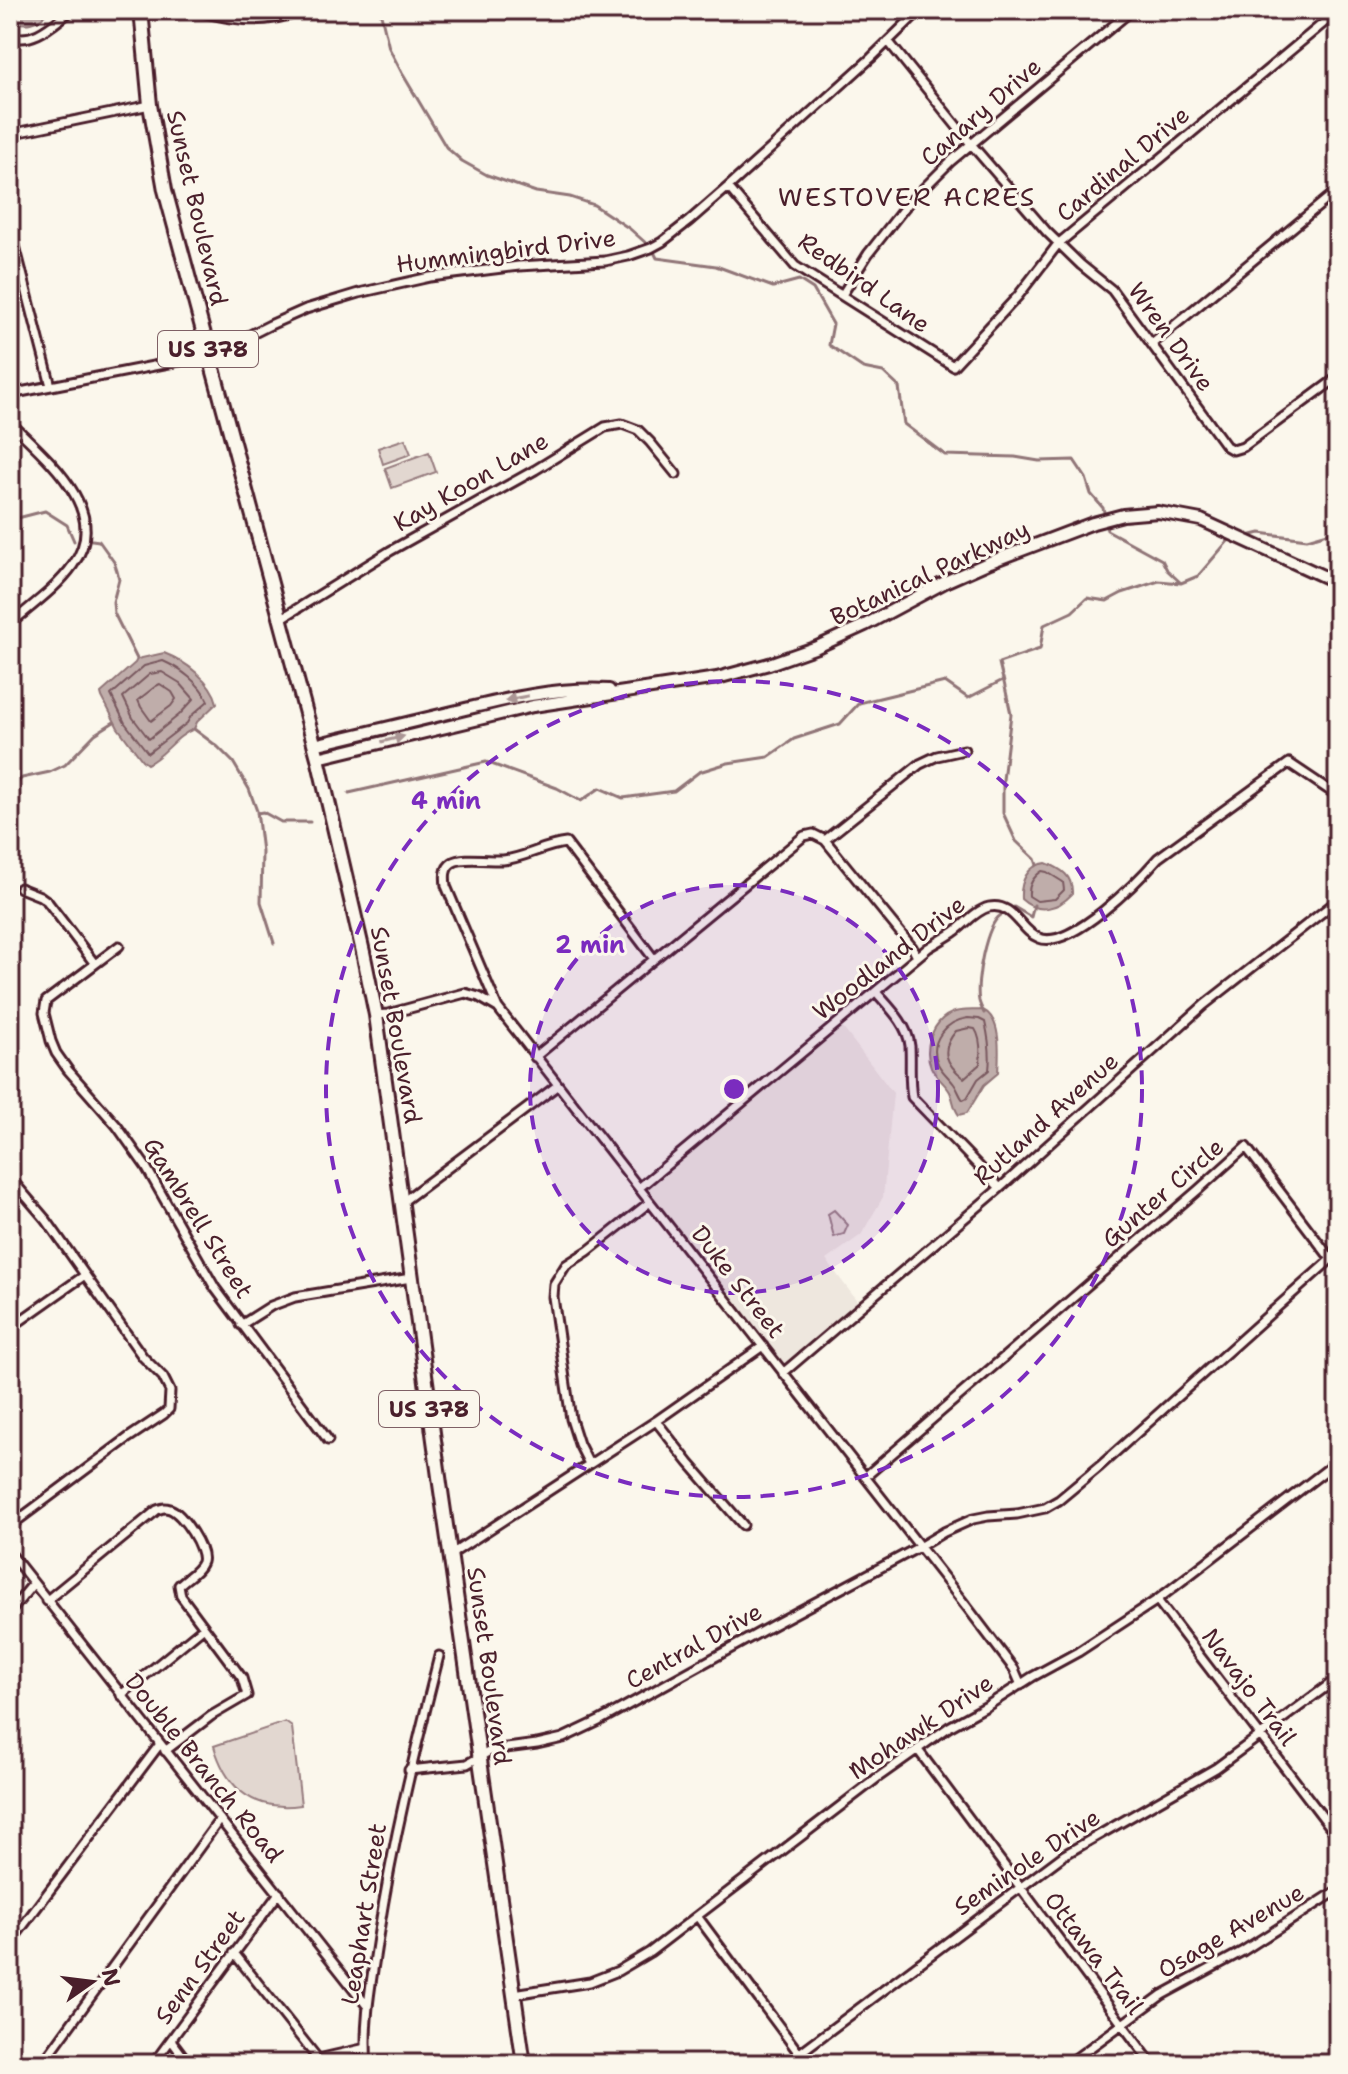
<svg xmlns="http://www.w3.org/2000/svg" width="1348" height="2074" font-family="'Shantell Sans',sans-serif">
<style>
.built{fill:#eee7de}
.green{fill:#e2d7d0;stroke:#967b7e;stroke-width:2}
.water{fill:#bfadaa;stroke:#907477;stroke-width:2}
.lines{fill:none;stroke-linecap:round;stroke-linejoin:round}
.shore{stroke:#79585e;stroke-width:2}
.stream{stroke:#907477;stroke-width:3}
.street-casing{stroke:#4a1f2b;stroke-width:13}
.secondary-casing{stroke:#4a1f2b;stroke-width:16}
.primary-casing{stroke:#4a1f2b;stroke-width:18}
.street{stroke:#fbf7ec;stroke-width:7}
.secondary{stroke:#fbf7ec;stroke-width:10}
.primary{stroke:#fbf7ec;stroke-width:12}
.oneway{fill:#ab9695}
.ring{fill:none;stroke:#7b2cbf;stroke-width:4;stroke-dasharray:14 10}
.labels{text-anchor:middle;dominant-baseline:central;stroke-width:6;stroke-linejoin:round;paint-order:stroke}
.shield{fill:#fbf7ec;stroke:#7f6065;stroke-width:2}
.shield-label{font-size:22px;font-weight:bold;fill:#4a1f2b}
.street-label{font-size:24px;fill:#4a1f2b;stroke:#fbf7ec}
.neighbourhood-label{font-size:26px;letter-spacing:2px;fill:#4a1f2b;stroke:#fbf7ec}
.centre{fill:#7b2cbf;stroke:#fbf7ec;stroke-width:4}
.ring-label{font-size:24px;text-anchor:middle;font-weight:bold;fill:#7b2cbf;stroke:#fbf7ec;stroke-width:6;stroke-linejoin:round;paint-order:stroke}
</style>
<rect width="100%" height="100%" fill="#fbf7ec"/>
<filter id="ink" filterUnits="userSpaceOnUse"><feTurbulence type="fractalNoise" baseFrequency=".0125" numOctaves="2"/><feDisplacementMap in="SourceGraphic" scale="16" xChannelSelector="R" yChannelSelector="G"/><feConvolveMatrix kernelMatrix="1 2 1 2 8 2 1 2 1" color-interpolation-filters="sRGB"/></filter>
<g filter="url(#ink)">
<!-- built -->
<path class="built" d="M839 1023 893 1093 883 1197 861 1235 826 1260 861 1306 783 1373 639 1188Z"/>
<!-- green -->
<path class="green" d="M405 439 411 454 383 464 378 448Z
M429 452 436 472 392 488 385 468Z
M834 1210 848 1225 844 1234 834 1237 828 1214Z
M285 1722 292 1727 301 1805C254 1812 227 1790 214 1746Z"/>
<!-- water -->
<path class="water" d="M10 10H49C40 23 24 28 10 19Z
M164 653C185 661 212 681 217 703L197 722 194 729C175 736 165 756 147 764L142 760 118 728 102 697 101 693 135 663 137 659Z
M1046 863C1062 869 1073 876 1072 894 1058 909 1038 915 1021 899 1020 882 1027 865 1046 863Z
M983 1010C1002 1019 999 1053 998 1073L984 1085 967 1113 959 1115C953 1108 954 1100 950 1092 945 1083 935 1077 931 1067 923 1048 932 1021 952 1013 962 1009 972 1011 983 1010Z"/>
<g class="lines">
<!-- shore -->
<path class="shore" d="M163 661C181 669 200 683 208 701L191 716 187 723 148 753 125 723 111 695 144 666Z
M162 672 180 683 194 699 179 715 149 739 133 718 123 697 150 674Z
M160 684 172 692 176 699 171 706 151 721 141 707 138 700 156 686Z
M1042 871 1047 872 1063 882 1064 890 1055 899 1037 901 1029 896C1028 885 1033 877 1042 871Z
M968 1018 979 1019 985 1022C989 1039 991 1054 989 1070L978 1079 967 1098 963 1100C959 1095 958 1089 954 1084 949 1077 942 1072 938 1064 928 1041 946 1021 968 1018Z
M969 1028 975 1029C981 1038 981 1052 980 1064L964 1078C946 1064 939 1051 956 1031Z"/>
<!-- stream -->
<path class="stream" d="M380 10 389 48 402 73 446 147 462 161 487 175 536 192 570 197 594 205 630 229 647 244
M653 250 657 258 716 266 773 287 799 280 813 289 833 324 829 345 863 368 883 372 899 387 904 424 945 455 1015 457 1039 461 1074 460 1086 478 1091 494 1103 508 1104 512
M10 520 45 511 67 525 74 541
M1106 527 1107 530 1162 560 1167 570 1181 583
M1244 537 1260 533 1307 539 1338 530
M92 540 99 541 114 562 117 571 119 579 113 602 114 613 137 659
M999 663 1040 649 1044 625 1072 612 1087 598 1107 601 1122 593 1159 581 1181 583 1198 576 1228 541 1233 539
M1003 678 1011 714 1003 780V813L1016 841 1035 859 1037 865
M194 729 218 747 233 762 249 789 257 811 262 852 261 902 274 943
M10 789 22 778 50 772 65 765 95 734 114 722
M349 793 486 762 557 788 581 801 600 788 623 798 674 791 699 772 728 763 768 757 794 739 840 724 859 703 945 682 968 698 1003 680 999 663
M257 813 263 812 281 822H310
M1014 907 1031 917 1034 905
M984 1013C982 1009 980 1005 979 1001 975 983 986 924 1001 915"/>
<!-- street casing -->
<g class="street-casing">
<path id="street" d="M192 10C237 21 262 25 307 10
M10 36C34 45 54 23 72 10
M888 41 971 144 1047 232 1081 265 1112 290 1226 446 1233 450 1243 447 1338 377
M10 134 150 105
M728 187 795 266 953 366 1018 296 1058 244 1338 11
M10 226 51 386
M842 295 868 254 905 207 951 161 1132 10
M1152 344 1338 190
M10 394 210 355 270 325 306 309 359 293 430 277 519 266 605 261 628 256 651 248 662 242 689 221 728 187 871 58 920 10
M10 422C45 457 113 511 73 565 57 588 31 606 10 624
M279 620 390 551 535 470 605 427 622 424 638 430 650 442 676 474
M825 840 920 764 937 756 964 750
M20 888 40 896 47 901 95 964
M119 946 46 1001 44 1013 51 1041 56 1053 68 1070 117 1126 146 1167 215 1288 328 1440
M876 992C889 1007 908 1025 910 1046 911 1064 909 1080 912 1097L1000 1188
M498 1008 446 886C445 878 444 868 452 863 461 856 490 861 503 860 525 858 544 845 566 843L654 959
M376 1015 388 1014 465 993 479 997 498 1008 967 1607 1014 1669 1021 1685
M535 1057 804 836 813 834 825 840 912 947 917 957
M10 1180H12L47 1221 143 1357 163 1377 170 1391 169 1409 164 1414 128 1438 10 1526
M639 1188 928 948C936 943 945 938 954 932 964 925 976 910 989 907 1014 902 1020 931 1039 938 1070 951 1139 880 1158 858L1289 763 1338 796
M401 1203 558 1085
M241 1325 271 1306 295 1297 411 1278
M10 1328 85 1275
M783 1373 1000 1188 1204 1005 1338 900
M656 1421 689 1463 743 1525
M589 1464 579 1444 571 1419 553 1297 554 1284 566 1265 588 1251 650 1202
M10 1553 368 2007
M450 1555 656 1421 763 1346
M1157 1600 1338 1837
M46 1601 157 1510C163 1508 164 1507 170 1509 182 1513 206 1549 202 1562 199 1571 186 1578 179 1585L181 1596 242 1678 247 1695 211 1716 165 1751
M10 1612 33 1584
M121 1695 204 1627
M918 1750 1152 2064
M409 1770 467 1764 492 1750 537 1744 563 1738 599 1721 773 1625 919 1547 944 1532 973 1519 988 1516 1017 1514 1045 1508 1059 1500 1100 1466 1331 1259 1246 1147 1198 1190 865 1477
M697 1916 807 2064
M10 1943 160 1744
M234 1953 318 2059
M514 1994 590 1982 618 1971 650 1952 877 1778 949 1727 987 1706 1032 1677 1078 1652 1157 1600 1338 1461
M171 2040 189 2064
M42 2064 220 1819
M153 2064 279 1893
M315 2064 318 2059 366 2048
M367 2064C363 2021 372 1979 378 1937 393 1840 415 1751 439 1656
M785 2064 1064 1855 1216 1768 1338 1678
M1068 2064 1162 1995 1243 1951 1338 1890"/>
</g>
<!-- secondary casing -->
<g class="secondary-casing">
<path id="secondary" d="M314 745C362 734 410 722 457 711 507 699 557 687 609 690
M318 758 533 706 717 678 769 664 817 647 865 625 947 581 990 562 1093 523 1123 515 1158 512 1201 520 1338 583"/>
</g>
<!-- primary casing -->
<g class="primary-casing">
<path id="primary" d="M141 10 150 105 165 190 318 758 363 952 376 1015 440 1484 524 2064"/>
</g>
<!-- street -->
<use href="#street" class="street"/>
<!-- secondary -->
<use href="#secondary" class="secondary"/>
<!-- primary -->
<use href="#primary" class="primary"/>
</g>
<!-- one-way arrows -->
<defs><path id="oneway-solid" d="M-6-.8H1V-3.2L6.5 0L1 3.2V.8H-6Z" transform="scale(2)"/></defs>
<g class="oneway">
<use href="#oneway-solid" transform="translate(517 698) rotate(169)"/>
<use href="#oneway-solid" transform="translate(393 739) rotate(-14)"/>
</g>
</g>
<!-- distance rings -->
<circle cx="734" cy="1089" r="204" fill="#7b2cbf" fill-opacity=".12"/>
<g class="ring">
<circle cx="734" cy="1089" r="204"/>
<circle cx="734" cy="1089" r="408"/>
</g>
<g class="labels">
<!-- shield labels -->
<g class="shield">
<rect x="158" y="331" width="100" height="36" rx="6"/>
<rect x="379" y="1391" width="100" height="36" rx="6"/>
</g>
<g class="shield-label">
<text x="208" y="349">US 378</text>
<text x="429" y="1409">US 378</text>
</g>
<!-- street labels -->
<g class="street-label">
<text transform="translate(981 112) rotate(-41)">Canary Drive</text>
<text transform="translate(1123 164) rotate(-40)">Cardinal Drive</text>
<text transform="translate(197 208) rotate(77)">Sunset Boulevard</text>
<text transform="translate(506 251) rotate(-7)">Hummingbird Drive</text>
<text transform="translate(864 283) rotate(35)">Redbird Lane</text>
<text transform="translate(1171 337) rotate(54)">Wren Drive</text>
<text transform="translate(471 482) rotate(-30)">Kay Koon Lane</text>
<text transform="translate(930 573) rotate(-25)">Botanical Parkway</text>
<text transform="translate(889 958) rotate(-38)">Woodland Drive</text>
<text transform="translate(396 1025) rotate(80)">Sunset Boulevard</text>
<text transform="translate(1046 1119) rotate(-42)">Rutland Avenue</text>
<text transform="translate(1163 1193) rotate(-41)">Gunter Circle</text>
<text transform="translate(198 1218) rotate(58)">Gambrell Street</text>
<text transform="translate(738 1282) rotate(52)">Duke Street</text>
<text transform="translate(694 1646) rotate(-29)">Central Drive</text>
<text transform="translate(489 1666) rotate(82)">Sunset Boulevard</text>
<text transform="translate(1249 1687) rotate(53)">Navajo Trail</text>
<text transform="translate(921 1727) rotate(-34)">Mohawk Drive</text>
<text transform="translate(204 1768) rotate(51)">Double Branch Road</text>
<text transform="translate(1027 1862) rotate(-34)">Seminole Drive</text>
<text transform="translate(364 1914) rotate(-81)">Leaphart Street</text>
<text transform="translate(1231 1931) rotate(-30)">Osage Avenue</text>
<text transform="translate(1094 1953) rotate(53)">Ottawa Trail</text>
<text transform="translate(200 1967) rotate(-54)">Senn Street</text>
</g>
<!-- neighbourhood labels -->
<g class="neighbourhood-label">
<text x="907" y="196">WESTOVER ACRES</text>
</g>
</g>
<circle cx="734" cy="1089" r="12" class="centre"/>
<g class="ring-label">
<text x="446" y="809">4 min</text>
<text x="590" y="953">2 min</text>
</g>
<!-- margin -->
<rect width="1348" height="2074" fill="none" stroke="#fbf7ec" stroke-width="40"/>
<rect x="20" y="20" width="1308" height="2034" fill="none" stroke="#4a1f2b" stroke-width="3" filter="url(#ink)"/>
<!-- north arrow -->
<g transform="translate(92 1982) rotate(76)" stroke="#fbf7ec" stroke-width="6" paint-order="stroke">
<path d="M0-6L14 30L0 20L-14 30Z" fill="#4a1f2b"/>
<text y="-12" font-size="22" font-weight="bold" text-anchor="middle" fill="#4a1f2b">N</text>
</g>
</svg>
